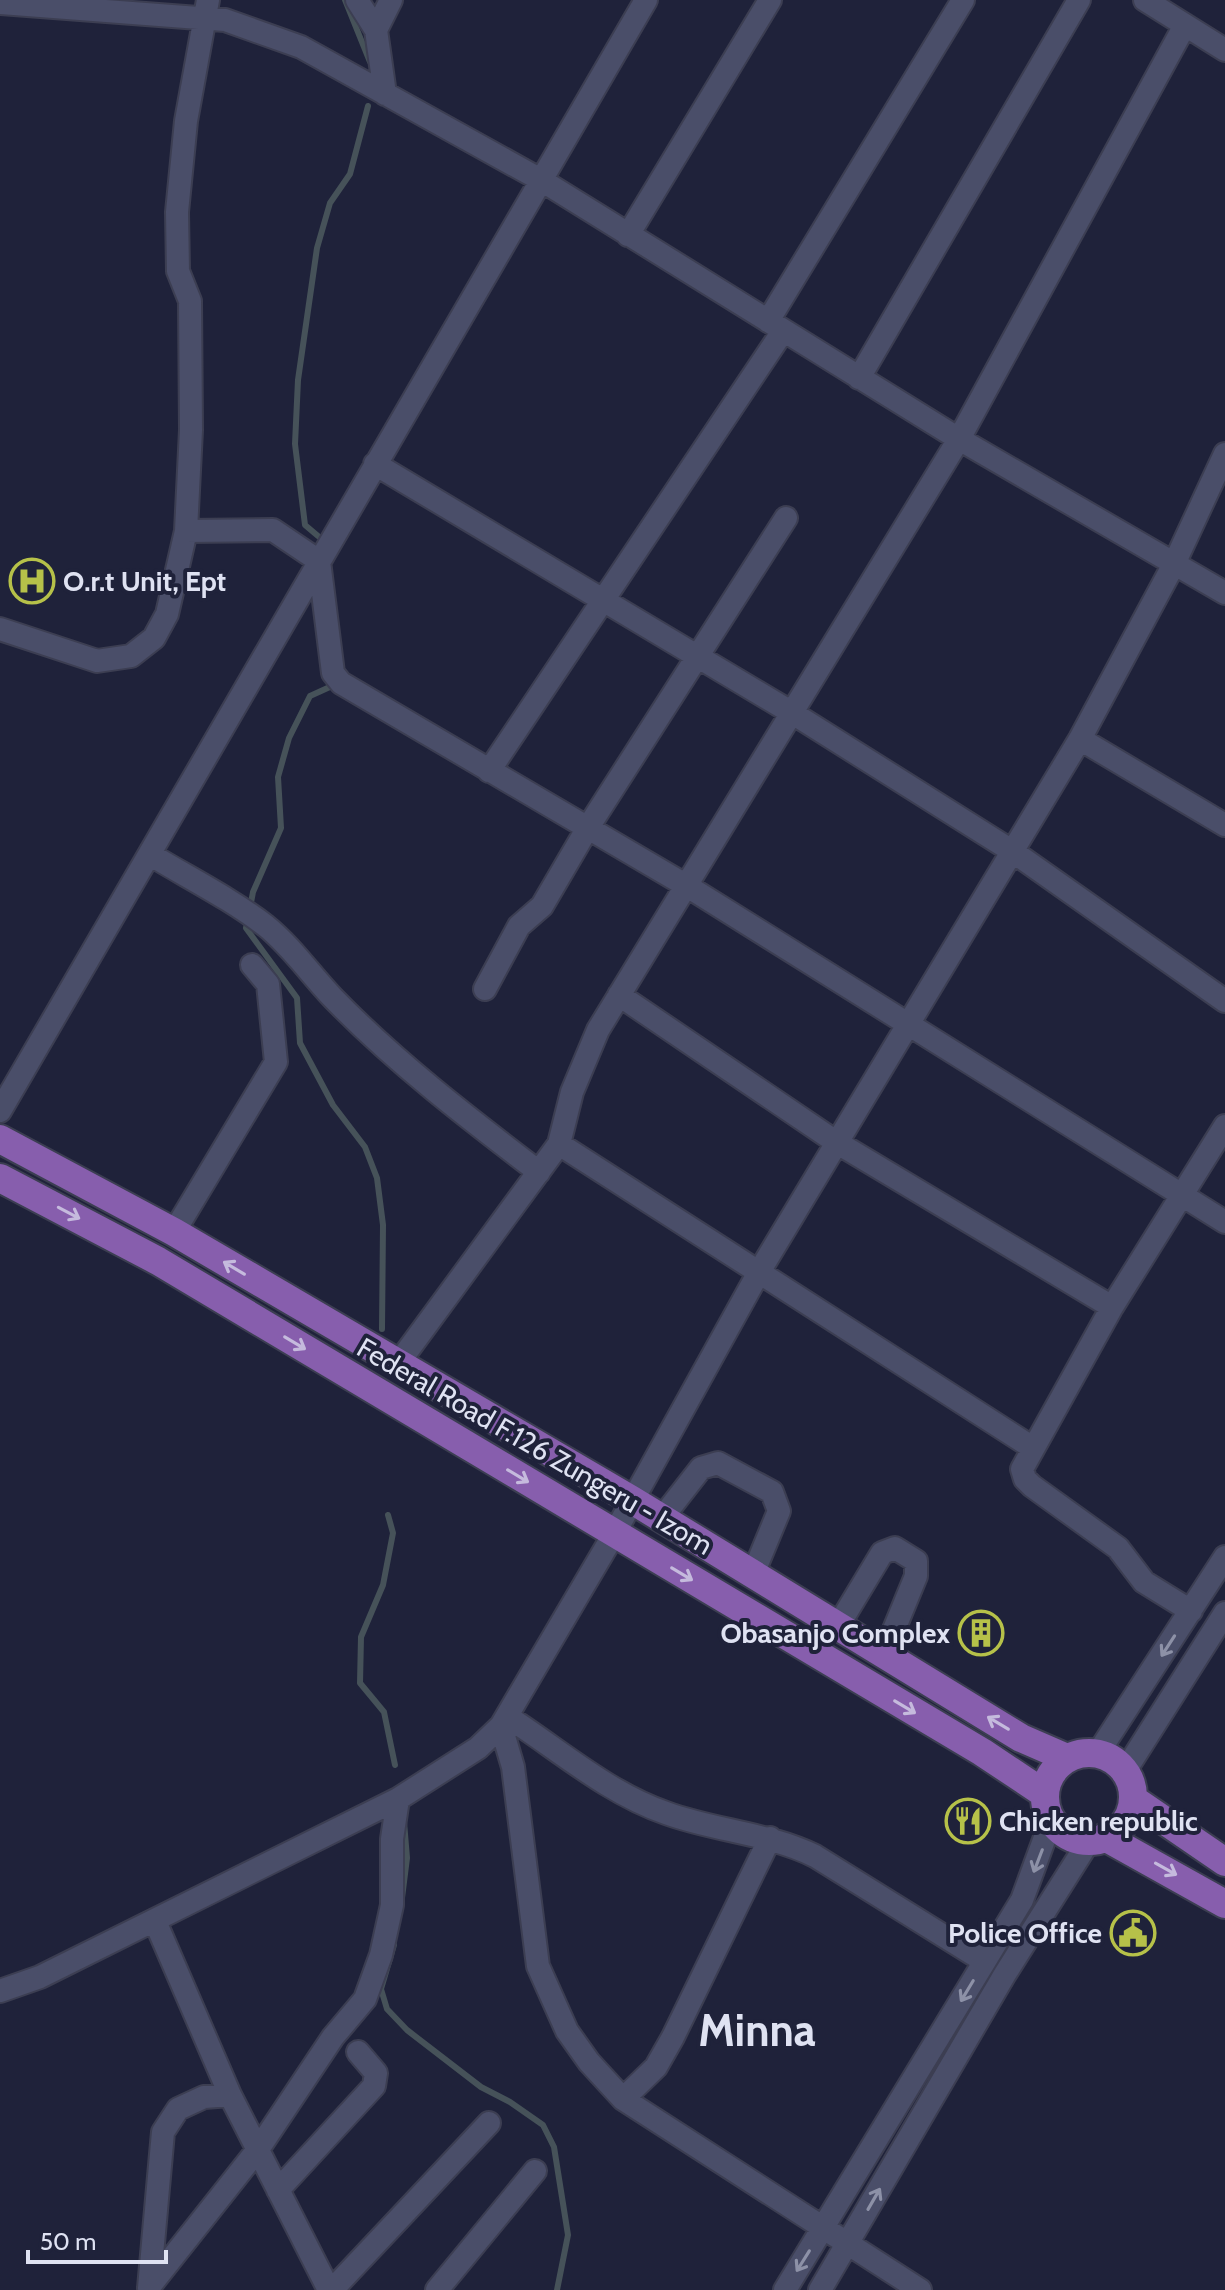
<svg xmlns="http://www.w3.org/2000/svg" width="1225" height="2290" font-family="Cabin,sans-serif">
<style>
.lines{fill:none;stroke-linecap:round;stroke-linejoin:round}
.stream{stroke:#465259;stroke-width:6}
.minor-casing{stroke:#3c3e52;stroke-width:26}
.major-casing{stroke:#3c3e52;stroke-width:32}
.minor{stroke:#4a4e69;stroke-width:22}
.major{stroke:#875ead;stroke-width:28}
.oneway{stroke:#c5badd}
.oneway2{stroke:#8d91a7}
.labels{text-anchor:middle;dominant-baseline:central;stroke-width:8;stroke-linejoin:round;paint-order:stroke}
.poi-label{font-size:28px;font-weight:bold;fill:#dfe2f2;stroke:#1f223a;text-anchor:start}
.street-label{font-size:28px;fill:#dfe2f2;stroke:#1f223a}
.town-label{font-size:44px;font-weight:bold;fill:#dfe2f2;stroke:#1f223a}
</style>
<rect width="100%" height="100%" fill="#1f223a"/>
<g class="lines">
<!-- stream -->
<path class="stream" d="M345 0 370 62
M318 536 305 525 295 444 298 380 317 248 330 203 350 174 368 106
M250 908 253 892 281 828 278 777 289 738 310 696 332 686
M248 919 246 928 297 998 300 1043 333 1105 365 1147 377 1178 383 1225 382 1329
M388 1515 393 1533 383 1585 361 1637 360 1683 384 1712 395 1765
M402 1898 407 1858 404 1822
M394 1945 381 1989 387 2009 407 2030 481 2087 510 2102 543 2125 554 2147 568 2235 557 2290"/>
<!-- minor casing -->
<g class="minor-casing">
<path id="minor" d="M357 0 376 30
M1145 0 1225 50
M0 3 225 20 301 47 541 180 959 439 1225 593
M385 94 376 30 391 0
M628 235 770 0
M768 321 963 0
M859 378 1079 0
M375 464 794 714 1012 851 1225 1001
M186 531 273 530 319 561 333 673 341 683 687 886 1225 1222
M0 629 97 661 131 656 154 638 167 614 186 531 191 430 190 301 178 271 177 212 186 121 208 0
M1080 739 1225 825
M489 771 783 331
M151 855C189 878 231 899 266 926 292 947 310 974 333 998 395 1062 468 1118 539 1172
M485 989 519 926 542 906 587 829 786 518
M619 995 836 1142 1112 1307
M0 1111 646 0
M559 1144 1033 1448
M174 1232 276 1062 268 984 252 965
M397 1365 559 1144 572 1092 598 1030 959 439 1185 25
M662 1518 701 1468 718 1463 772 1492 779 1511 753 1574
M1191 1611 1144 1582 1118 1548 1032 1486 1025 1479 1022 1469 1112 1307 1225 1126
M838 1626 882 1553 895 1548 916 1561V1576L884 1654
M508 1717C559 1750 608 1793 666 1813 715 1831 768 1833 815 1856L984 1961
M501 1726 513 1767 538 1966 567 2031 589 2062 623 2099 920 2290
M1098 1753 1225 1557
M1125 1771 1225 1613
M155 1921 230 2095 329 2290
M0 1991 40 1977 398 1799 478 1748 501 1726 614 1534 759 1272 1080 739 1174 564 1225 454
M623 2099 656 2067 673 2037 770 1838
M278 2190 374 2086 376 2073 358 2052
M149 2287 259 2148 333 2037 365 1999 381 1955 392 1905V1839L398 1799
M149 2288 163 2132 178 2109 204 2097 230 2095
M332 2290 489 2123
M437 2290 535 2171
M785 2290 1022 1900 1051 1821
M820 2290 1005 1974 1089 1841"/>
</g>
<!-- major casing -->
<g class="major-casing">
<path id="major" d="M0 1139 174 1232 632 1500 1021 1738 1067 1758
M0 1178 158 1261 982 1752 1045 1794
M1045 1797a44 44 0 1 1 88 0a44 44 0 1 1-88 0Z
M1133 1799 1225 1862
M1105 1837 1225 1904"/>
</g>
<!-- minor -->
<use href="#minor" class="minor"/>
<!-- major -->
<use href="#major" class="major"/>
</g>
<!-- one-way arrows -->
<defs><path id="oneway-shaft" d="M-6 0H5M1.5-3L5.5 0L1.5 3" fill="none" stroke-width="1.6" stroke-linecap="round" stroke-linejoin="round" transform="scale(2)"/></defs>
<g class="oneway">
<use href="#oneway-shaft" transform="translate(69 1213) rotate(28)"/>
<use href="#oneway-shaft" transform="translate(234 1268) rotate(-149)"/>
<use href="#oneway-shaft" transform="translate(295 1343) rotate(31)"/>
<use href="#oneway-shaft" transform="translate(518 1476) rotate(31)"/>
<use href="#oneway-shaft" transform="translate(682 1574) rotate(31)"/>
<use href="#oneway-shaft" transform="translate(905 1707) rotate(31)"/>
<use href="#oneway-shaft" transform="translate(998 1723) rotate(-149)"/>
<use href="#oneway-shaft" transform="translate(1166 1869) rotate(29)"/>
</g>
<g class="oneway2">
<use href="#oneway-shaft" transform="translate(1168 1646) rotate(123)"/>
<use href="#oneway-shaft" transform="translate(1038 1861) rotate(111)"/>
<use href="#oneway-shaft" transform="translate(967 1991) rotate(121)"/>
<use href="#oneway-shaft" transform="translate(874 2199) rotate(-60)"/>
<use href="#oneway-shaft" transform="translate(803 2261) rotate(122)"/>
</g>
<!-- icons -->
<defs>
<g id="hospital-ring" transform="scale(2.3)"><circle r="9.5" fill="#1f223a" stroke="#b6c149" stroke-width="1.5"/><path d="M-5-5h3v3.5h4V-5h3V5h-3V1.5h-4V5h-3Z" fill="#b6c149"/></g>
<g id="building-ring" transform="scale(2.3)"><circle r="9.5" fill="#1f223a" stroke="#b6c149" stroke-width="1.5"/><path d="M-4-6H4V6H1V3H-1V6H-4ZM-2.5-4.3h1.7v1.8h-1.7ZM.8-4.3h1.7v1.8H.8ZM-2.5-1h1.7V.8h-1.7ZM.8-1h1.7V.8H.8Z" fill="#b6c149"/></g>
<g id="restaurant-ring" transform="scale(2.3)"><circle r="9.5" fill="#1f223a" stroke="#b6c149" stroke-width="1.5"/><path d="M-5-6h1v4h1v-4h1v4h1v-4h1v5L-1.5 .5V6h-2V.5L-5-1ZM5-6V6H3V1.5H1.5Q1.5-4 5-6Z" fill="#b6c149"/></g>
<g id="civic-ring" transform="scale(2.3)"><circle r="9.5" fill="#1f223a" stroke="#b6c149" stroke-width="1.5"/><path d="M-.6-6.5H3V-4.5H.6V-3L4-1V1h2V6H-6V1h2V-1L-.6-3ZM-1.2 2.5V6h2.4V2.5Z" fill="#b6c149"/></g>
</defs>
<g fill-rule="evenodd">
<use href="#hospital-ring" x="32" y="581"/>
<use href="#building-ring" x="981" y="1633"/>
<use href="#restaurant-ring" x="968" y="1821"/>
<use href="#civic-ring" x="1133" y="1933"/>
</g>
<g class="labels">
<!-- poi labels -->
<g class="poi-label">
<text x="63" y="581">O.r.t Unit, Ept</text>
<text x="950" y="1633" text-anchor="end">Obasanjo Complex</text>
<text x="999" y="1821">Chicken republic</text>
<text x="1102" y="1933" text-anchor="end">Police Office</text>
</g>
<!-- street labels -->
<g class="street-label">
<text transform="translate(535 1446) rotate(30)">Federal Road F.126 Zungeru - Izom</text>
</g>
<!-- town labels -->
<g class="town-label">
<text x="757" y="2030">Minna</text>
</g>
</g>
<!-- scale -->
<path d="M28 2250v12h138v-12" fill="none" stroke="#dfe2f2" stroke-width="4"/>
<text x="40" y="2250" font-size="24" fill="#dfe2f2" stroke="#1f223a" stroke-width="6" paint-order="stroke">50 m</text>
</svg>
